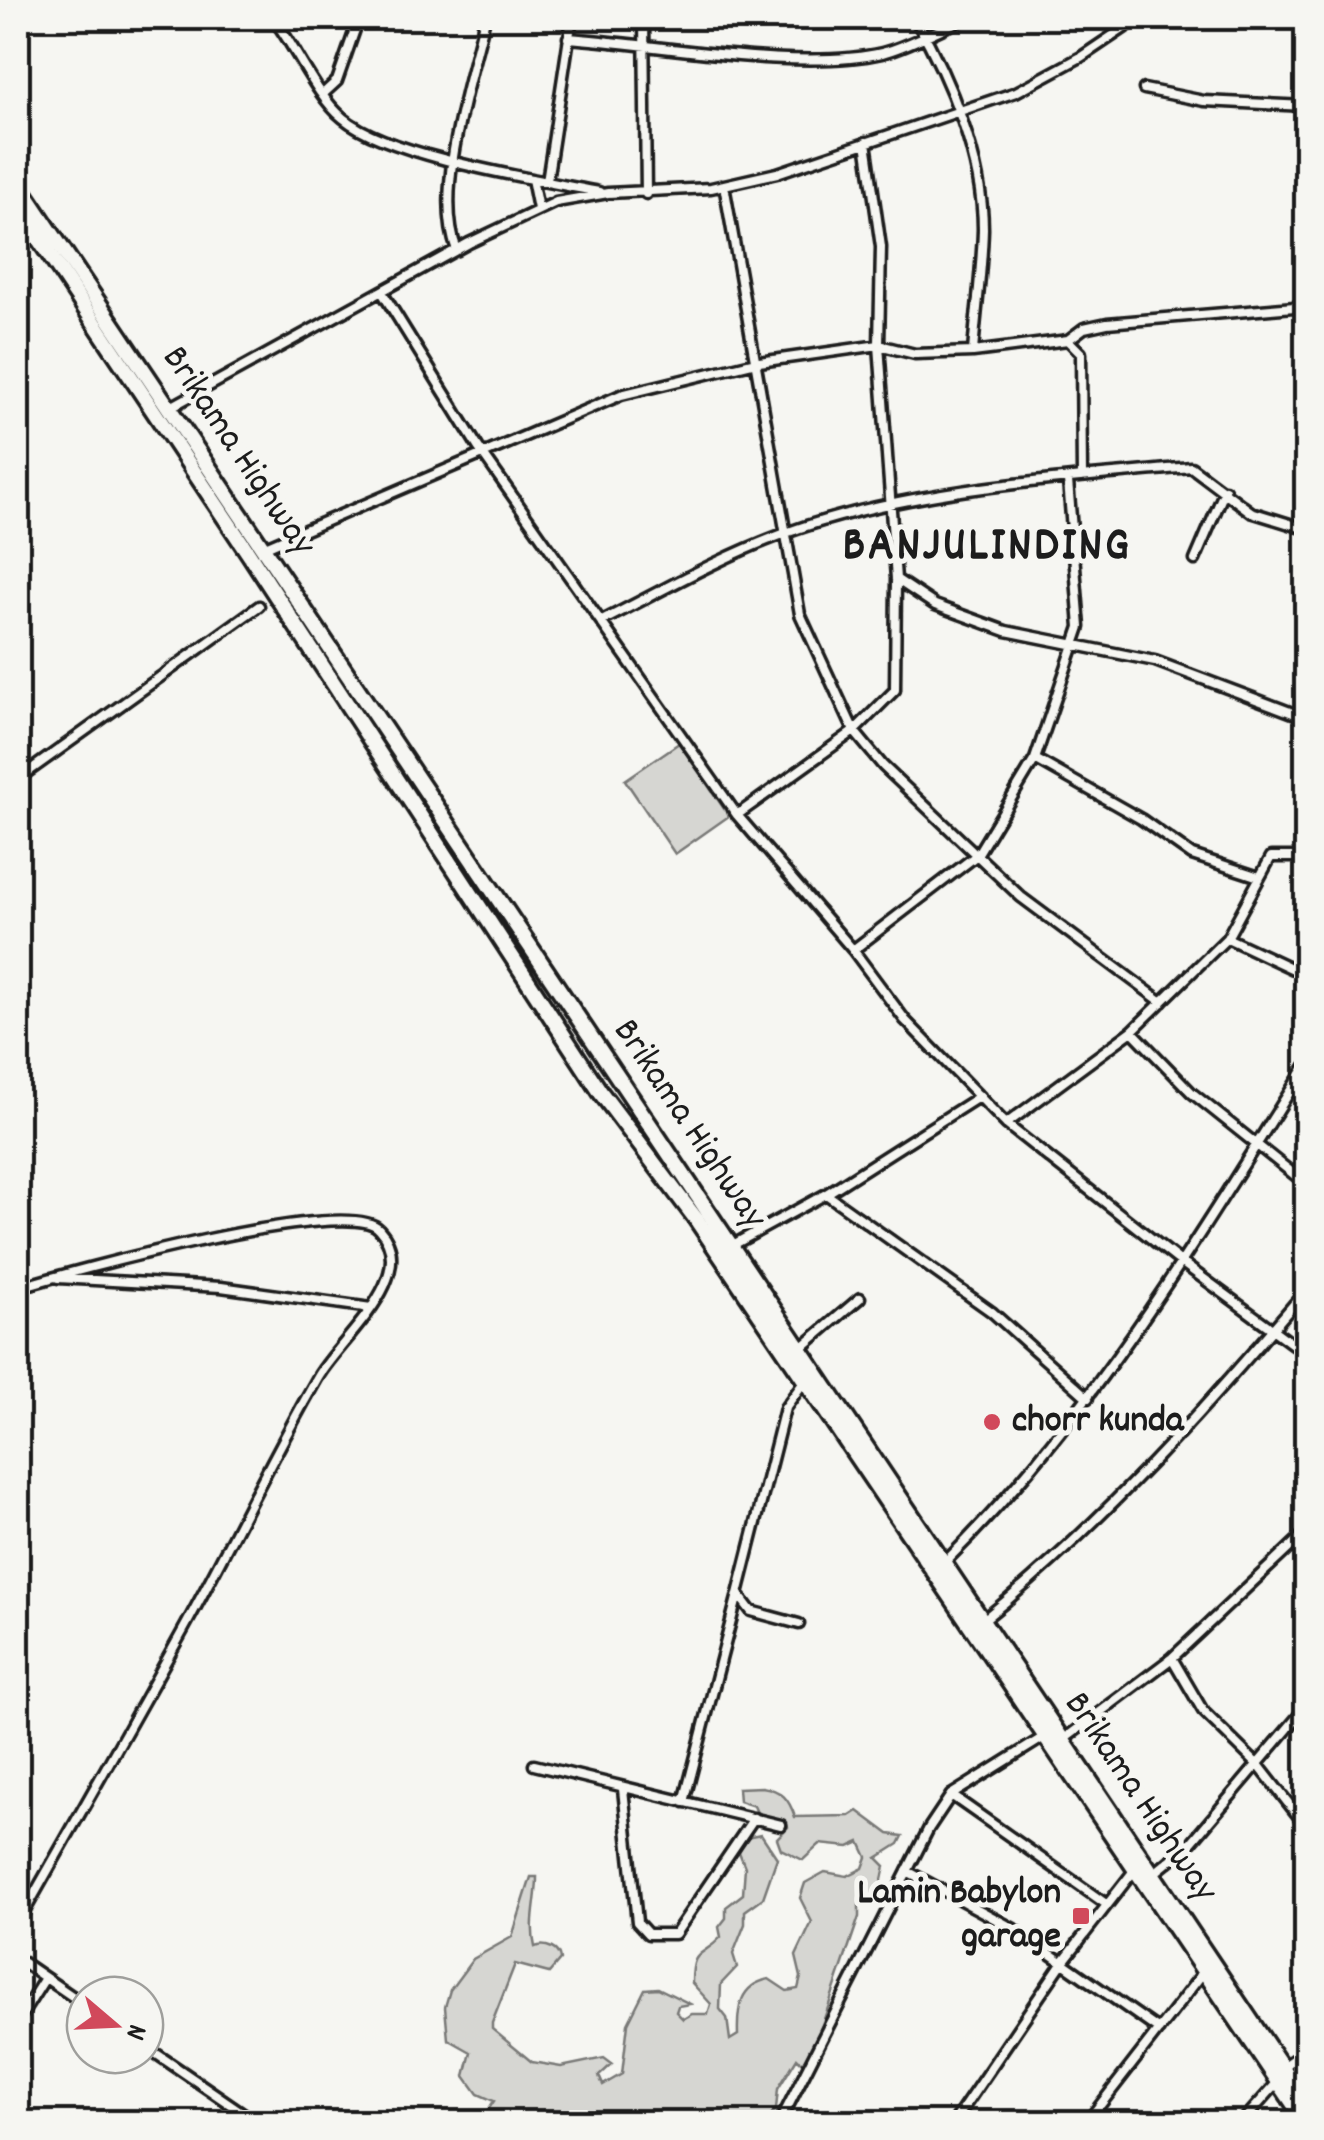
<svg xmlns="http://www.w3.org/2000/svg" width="1324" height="2140" font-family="Dekko,sans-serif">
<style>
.green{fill:#d6d6d2;stroke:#797977;stroke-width:2.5}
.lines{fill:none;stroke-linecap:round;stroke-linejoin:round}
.minor-casing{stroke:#1c1c1c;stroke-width:15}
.trunk-casing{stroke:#1c1c1c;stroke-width:21}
.minor{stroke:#f6f6f2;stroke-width:8}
.trunk{stroke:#f6f6f2;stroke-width:14}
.poi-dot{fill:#d1495b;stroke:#f6f6f2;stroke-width:4}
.labels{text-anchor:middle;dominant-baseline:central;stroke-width:10;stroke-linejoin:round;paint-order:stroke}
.street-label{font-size:38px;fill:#1c1c1c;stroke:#f6f6f2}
.poi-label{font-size:38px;font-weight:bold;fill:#1c1c1c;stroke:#f6f6f2;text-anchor:start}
.district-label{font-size:48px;font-weight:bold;letter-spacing:2.5px;fill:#1c1c1c;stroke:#f6f6f2}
</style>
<rect width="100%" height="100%" fill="#f6f6f2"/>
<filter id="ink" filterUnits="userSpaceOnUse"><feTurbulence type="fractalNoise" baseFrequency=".01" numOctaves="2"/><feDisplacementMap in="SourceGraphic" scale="20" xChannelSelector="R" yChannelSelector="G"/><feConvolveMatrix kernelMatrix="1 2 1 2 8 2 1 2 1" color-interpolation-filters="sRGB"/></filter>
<g filter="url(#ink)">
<!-- green -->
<path class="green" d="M679 743 729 816 675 854 625 780Z
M762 1787C782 1790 789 1799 795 1817L850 1816 858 1811 889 1834 903 1836 899 1844 877 1858 885 1866 880 1889 859 1905V1917L809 2063 804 2065 797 2058 778 2089 776 2109 766 2122H480L494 2101 478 2094 465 2076 471 2052 448 2039 445 2007 450 1990 473 1959 512 1937 531 1877H537C537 1901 529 1923 535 1947 545 1943 559 1948 560 1960L549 1973 515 1964 492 2023V2029L532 2062 561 2067 604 2058 612 2064 599 2076 603 2085 622 2074 628 2023 645 1989 658 1988 690 2004 678 2006 676 2012 683 2019 692 2014H708L711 2004 692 1983C692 1947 702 1958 721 1937L719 1927 726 1918V1907L743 1894 745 1867 739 1852 746 1837 761 1834 777 1858 763 1898 745 1911V1924L733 1954 737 1967 721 1984 720 2009 727 2018 730 2040 738 2035C737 2008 740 1985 769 1979L787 1991 798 1989 801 1977 796 1956 812 1922 800 1898 805 1883 825 1872 847 1876 863 1868 867 1857 860 1842 849 1847 820 1844 803 1860 781 1849 777 1838 788 1827 787 1822 758 1815 754 1806 739 1801 738 1788Z"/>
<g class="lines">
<!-- minor casing -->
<g class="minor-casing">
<path id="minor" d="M273 18C295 46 316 96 343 118 388 156 538 180 599 192
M644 18 646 194
M915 18C949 78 983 158 983 229 982 270 976 311 973 352
M1306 18V89
M568 38C656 44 799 72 882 53 910 46 940 28 967 18
M1144 89 1204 101 1306 106
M324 93 337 81 359 18
M532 179 538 209
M547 181 572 18
M724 185 800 614 854 731 883 766 1021 897 1162 1002
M457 250C433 191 471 79 485 18
M382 292 478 447 737 815 853 950 905 1020 1006 1124 1177 1259 1306 1354
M1068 340 1081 353 1082 477
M169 408 469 243 556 202 608 193 711 188 777 173 1016 92 1081 57 1139 18
M263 548 621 395 752 363 879 345 915 354 973 352 1068 340 1084 328 1107 323 1306 306
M1195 560 1225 490
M896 579 935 605 1006 631 1155 661 1306 718
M604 620C663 590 721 557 783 534 908 488 1058 479 1191 467L1251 512 1306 529
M1035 759 1141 819 1192 855 1259 877
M18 779 259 606
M737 815 854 731 895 690 896 579 879 345 881 247 866 142
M1227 938 1306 975
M853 950 977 855 1035 759 1080 627 1068 481
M1132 1031 1192 1093 1306 1184
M1006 1124 1132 1031 1227 938 1271 857H1306
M826 1194 992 1312 1088 1398
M731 1246 826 1194 980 1096
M58 1278 221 1287 371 1308
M18 1288C68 1272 348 1195 379 1229 422 1275 339 1340 318 1377 271 1459 231 1543 186 1625 131 1725 74 1824 18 1923
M799 1350 860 1298
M945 1562C1092 1417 1196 1239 1306 1066
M981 1622C1102 1524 1206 1408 1306 1290
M799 1624 751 1611 738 1594 785 1408 806 1379
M1172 1658 1203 1711 1260 1767 1306 1826
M1063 1740 1172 1658 1306 1532
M534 1765 781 1825
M623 1789 637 1922 648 1934H675L754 1818
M951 1795 1106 1904
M684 1802 738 1594
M907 1871 1016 1930 1159 2030
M1152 1875 1190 1844 1306 1707
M18 1959 85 2005
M18 2021 45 1978
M145 2046 256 2122
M1283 2067 1306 2051
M780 2122 929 1828 951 1795 1044 1737
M954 2122 1062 1963 1136 1868
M1087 2122 1202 1974
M1242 2122 1277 2083"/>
</g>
<!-- trunk casing -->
<g class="trunk-casing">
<path id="trunk" d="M18 183 1306 2103
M18 208 249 554 601 1093 696 1219 1306 2122"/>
</g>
<!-- minor -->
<use href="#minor" class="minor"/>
<!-- trunk -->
<use href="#trunk" class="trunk"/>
</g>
</g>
<!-- markers -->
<g class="poi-dot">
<circle cx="992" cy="1422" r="10"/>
<rect x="1071" y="1906" width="20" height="20" rx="5"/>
</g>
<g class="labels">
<!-- street labels -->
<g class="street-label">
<text transform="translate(237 452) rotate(56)">Brikama Highway</text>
<text transform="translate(688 1125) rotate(56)">Brikama Highway</text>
<text transform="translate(1139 1798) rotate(56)">Brikama Highway</text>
</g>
<!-- poi labels -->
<g class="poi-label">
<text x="1012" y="1422">chorr kunda</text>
<text x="1061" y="1894" text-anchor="end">Lamin Babylon<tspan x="1061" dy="44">garage</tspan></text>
</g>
<!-- district labels -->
<g class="district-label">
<text x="987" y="548">BANJULINDING</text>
</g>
</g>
<!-- margin -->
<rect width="1324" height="2140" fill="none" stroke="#f6f6f2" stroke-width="60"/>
<rect x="30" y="30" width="1264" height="2080" fill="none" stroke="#1c1c1c" stroke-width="4" filter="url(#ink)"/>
<!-- north arrow -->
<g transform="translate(115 2025) rotate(109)"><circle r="48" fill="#f6f6f2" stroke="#9f9f9c" stroke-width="2.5"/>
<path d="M0-8L18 38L0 25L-18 38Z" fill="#d1495b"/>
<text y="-15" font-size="28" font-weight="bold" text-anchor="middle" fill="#1c1c1c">N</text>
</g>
</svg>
